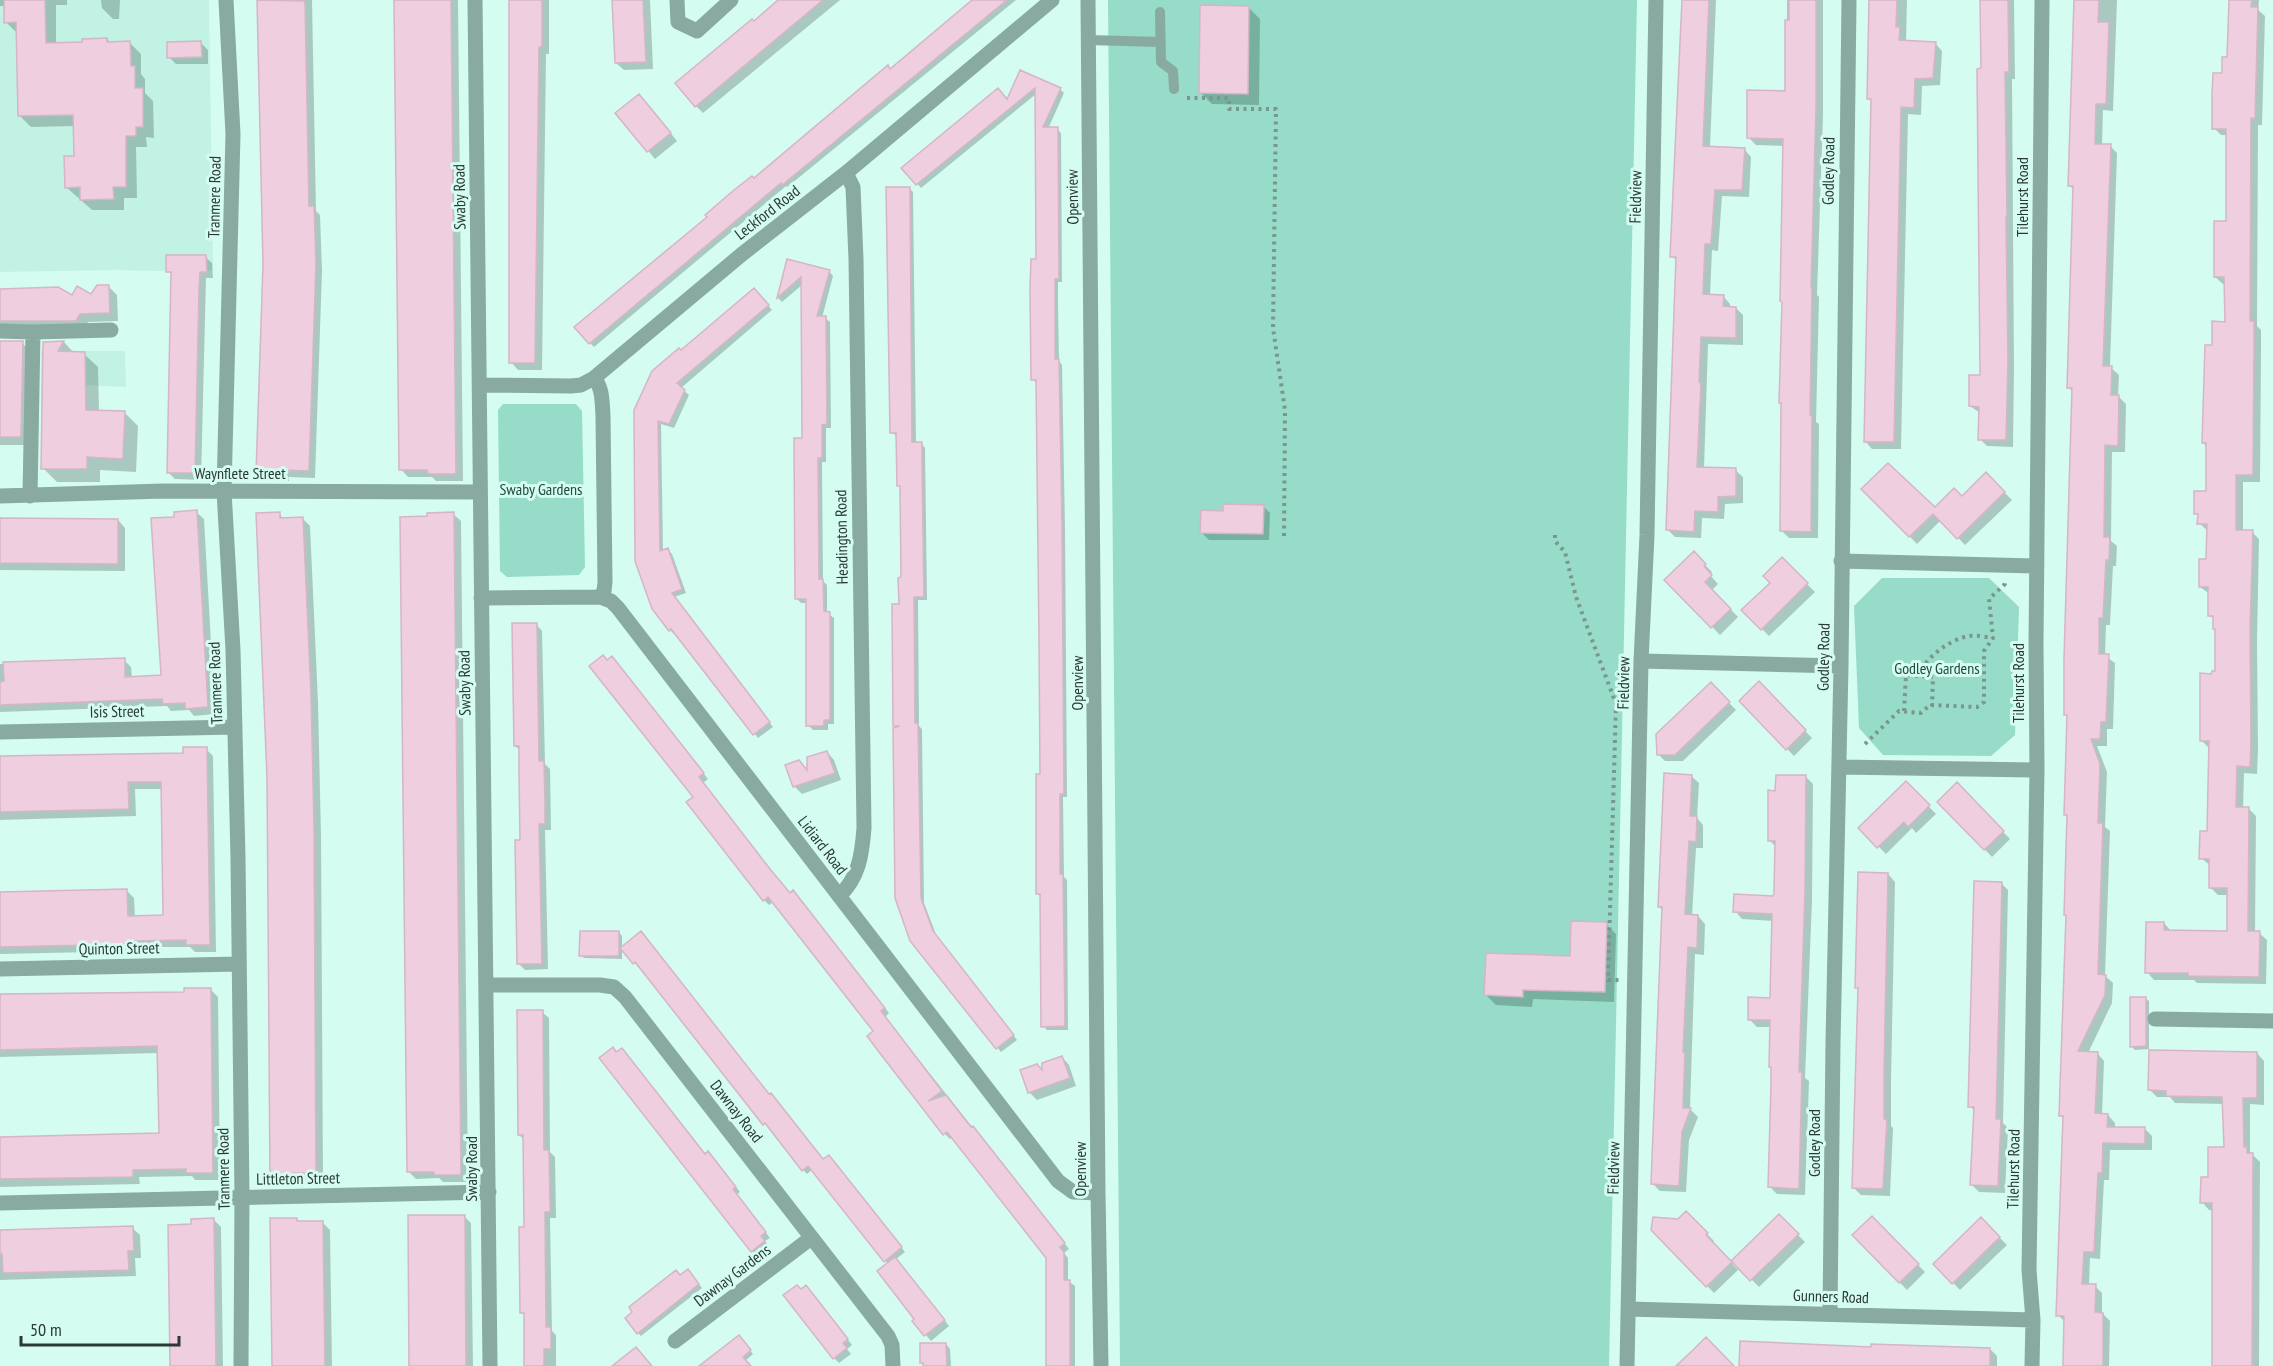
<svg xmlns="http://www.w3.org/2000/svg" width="2273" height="1366" font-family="'PT Sans Narrow',sans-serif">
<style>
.built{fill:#c1f2e4}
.green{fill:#96dcc8}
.shadow{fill:#0003}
.building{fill:#efcedf;stroke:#d5b5c6;stroke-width:1.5}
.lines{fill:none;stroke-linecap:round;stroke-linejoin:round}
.path{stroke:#7b968e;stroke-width:4;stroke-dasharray:3 4.5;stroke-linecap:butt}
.lane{stroke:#88aaa0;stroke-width:10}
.street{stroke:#88aaa0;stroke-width:15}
.labels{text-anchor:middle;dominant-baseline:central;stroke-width:6;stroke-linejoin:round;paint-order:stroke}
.street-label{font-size:16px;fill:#2a3935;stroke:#d4fcf0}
.park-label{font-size:16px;fill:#224a40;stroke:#d4fcf0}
</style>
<rect width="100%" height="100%" fill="#d4fcf0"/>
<!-- built -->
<path class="built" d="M0 0H209L213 270 200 272 116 270 0 272Z
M41 351H125L126 387 86 385 87 469H41Z"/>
<!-- green -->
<path class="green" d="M1108 0H1637L1609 1366H1120Z
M503 404H576L582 411 585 567 579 575 507 577 500 571 498 410Z
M1882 578H1989L2019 607 2015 735 1991 756 1883 755 1859 728 1854 606Z"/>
<!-- shadow -->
<path class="shadow" d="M0 0H67V5H56V44H83L107 39 111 43H130L141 54V74L145 79V93L153 101 154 138 146 137 147 147H136L137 198H124V210H92L66 187 76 157 75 126 31 127 19 115 17 33 6 22 5 6H0Z
M101 0H120L119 19H113L102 8Z
M259 0H312L316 211 320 215 322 271 315 478 289 477V481L265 480 258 472 265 264Z
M396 0H458L463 481H436L432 477H408L401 469Z
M511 0H549V54H546L542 370H518L511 362Z
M614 0H650L653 69 624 70 616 63Z
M781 0H840L703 113 696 106 754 22Z
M975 0H1016L791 184 787 187 786 186 594 347 590 343 754 180Z
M1683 0H1716L1710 148 1744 149 1751 157 1749 197 1722 196 1718 251 1712 250 1710 296H1723L1730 304V308H1736L1743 315V345L1708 344 1704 469 1735 470 1743 477V503L1725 504 1724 519 1702 518 1701 538 1675 537 1668 530 1678 262 1672 256Z
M1787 0H1823V115L1817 295 1819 297 1816 422 1819 424 1818 538H1789L1782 531 1785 146 1756 145 1748 137 1787 93Z
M1871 0H1907L1906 42 1935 43 1942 51 1940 85 1922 86 1921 115 1908 114 1901 449H1872L1865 441 1872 102 1869 99Z
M1981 0H2014L2015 79H2012L2014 369 2013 447 1987 446 1980 439V413L1970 406 1981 377Z
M2075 0H2117L2113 111 2103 110 2102 145 2110 146 2117 153 2110 367 2119 375 2118 396 2126 404 2125 452H2112L2111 541 2117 546 2116 566H2113L2110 625H2106L2105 656 2115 663 2113 729H2107V746H2097L2107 772 2105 827 2110 831 2105 976 2113 983 2112 1003 2088 1053H2097L2104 1061 2102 1115H2108L2115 1123V1129H2145L2152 1136V1150H2110L2109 1180H2104L2100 1259 2090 1258 2089 1286H2095L2102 1293V1313L2110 1321 2109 1366H2064L2066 1323 2058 1315 2064 1119 2060 1115 2069 817 2066 814 2069 717 2065 714 2074 393 2068 387 2074 190 2070 186Z
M2230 0H2259L2258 10 2265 16 2262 125H2258L2257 326 2261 330V354L2260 482H2243V532H2252L2259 539 2257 640 2258 750 2257 774 2244 773 2243 809H2249L2256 816 2255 933H2259L2267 940 2266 984 2197 983 2194 980H2154L2147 972 2164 923 2171 931 2229 932V895H2218L2211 888V866L2201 858 2209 833V748L2201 740 2213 675 2216 673 2215 620 2209 615 2210 594 2200 587 2208 561V531L2199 523V517L2196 513 2208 493V448L2203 443 2214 346 2226 323V284H2223L2215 277 2227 222V135H2221L2214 128 2224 74 2229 59Z
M1248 7 1260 19 1259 105 1212 104 1200 92Z
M201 43 208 50V64H176L169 57Z
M1021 72 1060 89 1064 93 1048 129H1057L1061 133 1062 282H1058V304L1059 361 1062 365 1065 528 1067 797H1063L1064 877 1067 880 1068 1030H1047L1043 1026 1042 898 1038 894 1042 775 1037 384 1033 379 1037 260 1036 94 921 188 903 168 1008 101Z
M646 103 677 141 655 159 617 113Z
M909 188 913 192 916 444 921 443 925 448 927 600H918L919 726 922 729 924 903 937 937 1017 1040 1001 1052 911 940 897 728 894 725 903 579 901 488 899 485 898 437 891 432Z
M205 257 212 263 213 278H206L201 480 175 479 168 472 173 276 168 271Z
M788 261 829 271 833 276 822 318H825L830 322 831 428H826V462H822L823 581 827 585V613L834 618V724H828V730H813L808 725 807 603H801L797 599 804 440 803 284 782 302 778 298Z
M108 286 117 295 118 321 88 322 84 329 0 335V291L73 297H92Z
M758 294 772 310 681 388 689 395 674 428 661 424 663 552 668 550 672 554 686 593 674 597 773 727 758 738 676 633 674 634 670 630 635 410 681 352Z
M0 341 22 343 31 352 29 445H0Z
M64 342 74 353 84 354 98 367 99 411 124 412 138 426 136 472 100 470V482H57L43 468 44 343Z
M1986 474 2012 500 1965 545 1941 520 1917 544 1864 489 1935 509 1962 498Z
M1263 506 1270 513 1269 540H1209L1202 533 1225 512Z
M196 512 204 519 215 714 194 716 189 710 171 711 167 706 0 712V664L124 660 131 667 132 678 162 676 175 518Z
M279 514 284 519 302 518 310 526 318 702 321 835 323 1180H300V1185H278L271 1178Z
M453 514 461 521 468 1182H443L439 1178 416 1179 408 1171 429 518Z
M0 519 118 520 125 528V571L0 570Z
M1694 554 1712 572 1710 575 1718 584 1712 590 1738 617 1720 635 1667 580Z
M1782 559 1815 592 1769 636 1743 610 1772 583Z
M536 624 542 631 545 764 550 769 551 830H545L548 969 525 970 518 963 521 841V751L515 746Z
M607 662 617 663 708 779 703 783 790 895 798 898 889 1013 885 1017 1069 1249 1064 1253 1068 1258V1281L1075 1286V1366H1048L1047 1258 952 1137 950 1139 945 1134 875 1031 773 902 769 905 764 900Z
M1711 684 1736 710 1683 761H1665L1658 754Z
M1759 684 1812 738 1794 756 1741 701Z
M206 749 213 756 216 952H195L190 947H140V951L0 954V894L127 891 134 898 135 918 165 917 163 789H135L136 816 0 820V759L185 755Z
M827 752 834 760 841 780 802 794 795 787 787 766 799 762 808 771Z
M1691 776 1699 783 1697 818 1703 825V848H1696L1692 916H1698L1705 924 1704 955 1695 954 1690 1109 1698 1117 1689 1140 1686 1192 1660 1191 1653 1184 1664 911 1659 907Z
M1806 777 1813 784 1812 900 1805 1078 1809 1081 1805 1195 1777 1194 1770 1187 1773 1086 1771 1027H1757L1749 1019 1772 999 1774 921 1742 919 1735 911 1774 897 1776 847 1770 841 1777 793Z
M1906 783 1936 814 1916 833 1912 828 1886 854 1860 828Z
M1957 784 2010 839 1992 857 1939 802Z
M1888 874 1895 882 1891 1081V1126L1893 1128 1890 1196 1861 1195 1854 1188 1859 990 1857 988Z
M2001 883 2008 890 2003 1123 2008 1128 2005 1193 1979 1192 1971 1184 1975 1112 1970 1106Z
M1606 924 1616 934 1614 1002 1533 999 1532 1007 1496 1005 1486 995 1572 958Z
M619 932 622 936V959L584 958 581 955Z
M641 933 770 1096 775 1099 824 1161 829 1157 833 1161 905 1252 896 1259 949 1326 931 1341 914 1321 916 1319 879 1271 888 1264 813 1169 807 1174 803 1170 640 965 638 967 622 948Z
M210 989 218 997 220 1180H195L192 1176 139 1177 140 1184 0 1187V1138L160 1135 159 1053 0 1057V997L186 993Z
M2145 998 2149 1001V1049L2135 1050 2131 1046Z
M542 1012 549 1018 550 1152 555 1157 556 1218H550L552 1331 556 1335V1366H526V1317L522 1312 526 1229 525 1140 519 1135Z
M2257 1053 2264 1061V1105L2250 1104V1152L2260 1162 2259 1366H2213L2214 1210H2209L2202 1202 2210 1179 2225 1148 2224 1104 2175 1103 2170 1097H2157L2150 1090Z
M1062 1057 1069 1065 1076 1086 1037 1100 1029 1092 1043 1072Z
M705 1155 713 1158 740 1192 736 1195 770 1238 765 1241 769 1246 757 1255 752 1251Z
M1686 1213 1714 1241 1712 1243 1738 1270 1714 1293 1653 1230 1678 1221Z
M464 1216 471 1223 473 1366H411Z
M1779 1216 1805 1242 1759 1287 1733 1261Z
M1872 1218 1925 1272 1907 1290 1854 1235Z
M296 1219 300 1223H323L330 1230 332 1366H274Z
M1981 1219 2007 1245 1960 1290 1935 1264Z
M214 1220 221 1227 223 1366H171L192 1226Z
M132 1228 140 1235 141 1258H135L136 1276 0 1280V1231Z
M691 1274 702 1288 641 1336 638 1333 680 1277Z
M801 1291 811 1292 852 1345 847 1349 851 1354 839 1363 834 1358Z
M742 1340 753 1354 745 1361 748 1366H702Z
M946 1344 950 1349 951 1366H925L922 1362Z
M1873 1348 1990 1349 1997 1356V1366H1741Z"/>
<!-- building -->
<path class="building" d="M4 0H45L46 43 82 42V39L107 38V42L130 41 131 66H135V88H143V127H136V136H126V187H113L114 199 80 200V187L65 188 64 156H74L73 115 18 116 16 22 4 23Z
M257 0 305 1 309 206H314L316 263 309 471 282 470V474L256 473 263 264Z
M394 0H451L456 474H428L427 470H399Z
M509 0H542V47H539L535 363H509Z
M612 0H643L646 62 615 63Z
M778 0H823L695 107 675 83 752 19 754 21Z
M972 0H1007L787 181 783 185 781 183 589 344 574 327 707 217 705 215 734 190 752 176 754 178 888 65 890 69Z
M1682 0H1709L1703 146 1745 148 1742 190H1715L1711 244H1705L1703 294 1724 295 1723 306 1736 307V338L1701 337 1699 382 1701 383 1697 467 1736 468V496L1718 497V512L1695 511 1694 532 1666 530 1676 257H1670Z
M1789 0H1816V107L1811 288H1812L1810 415H1812L1811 532 1780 531 1781 403H1779L1782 302 1780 301 1783 139 1747 138V90L1785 91V20H1789Z
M1869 0H1897L1896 27H1900L1899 40 1936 42 1933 78 1915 79 1914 108 1901 107 1894 442H1864L1870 147 1871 99H1867Z
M1980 0H2008L2009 72H2005L2007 217H2006L2008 360 2006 440H1978L1979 407 1969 406V375H1980V373L1977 69 1981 68Z
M2074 0H2099L2098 22H2109L2106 104H2096L2095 144H2111L2103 366H2112L2111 395H2119L2118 446 2105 445 2104 537H2110L2109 560H2106L2103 618H2099V654H2109L2106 722H2101L2100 739H2091L2100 764 2098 823H2103L2098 974 2106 975 2105 995 2078 1051 2098 1052 2095 1113 2108 1114 2107 1127H2145V1144L2103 1143 2102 1173H2098L2094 1252H2084L2082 1284H2096L2095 1312 2103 1313V1366H2063L2064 1316H2056L2063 1116H2059L2066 915H2064L2067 815H2064L2067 715H2064V659L2072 388H2067L2073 186H2068Z
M2229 0H2252L2251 7H2258L2255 119 2251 118 2250 321H2254V345L2253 475H2236V530H2253L2250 631 2251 741 2250 767 2237 766 2236 807H2249L2248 931H2260L2259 977 2188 976V973H2145L2146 922H2164V930L2227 931V888H2209V859H2199L2200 831H2207L2209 741H2200V673L2211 674 2212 671H2215V629H2213V616H2208V587H2199V559H2206L2207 524H2197L2198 514H2194V491H2206V443H2202L2205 345H2212V321L2225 322 2224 277H2214V221H2226V129H2212V95L2213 73H2222V57H2227Z
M1200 5 1249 6 1248 94 1199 93Z
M201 41 202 57 167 58V42Z
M1020 70 1061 88 1043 127H1058L1059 279H1055V359H1059L1062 523 1064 794H1060V874H1063L1065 1026 1041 1027 1040 894H1036V774H1040L1039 638 1036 380H1031L1030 289 1031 259H1036L1035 88 916 185 901 168 998 88 1007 99Z
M639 94 671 133 647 152 615 113Z
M886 187H910L912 442H922V461L924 597H914L915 723H918L921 898 933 931 1014 1035 996 1049 910 941 895 898 893 728 900 726H893L892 604H899L898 578 901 577 900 486H897L896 433H890Z
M166 255H206L207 272H200L199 290 195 473H167L171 272H166Z
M787 259 830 270 817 316H826L827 424 822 425V458H818L819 579H823L824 611 830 612V720H824V726H806V599H795L794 438H802L801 277 777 298Z
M97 285H109L110 313 80 314 76 321H0V289L58 287 72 295 77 286 91 294Z
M754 288 769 305 677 383 685 390 669 424 658 421 660 551 668 548 682 589 672 593 770 722 753 735 671 629 669 631 652 609 635 561 634 410 652 371 679 348 681 350Z
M0 341H23L21 437H0Z
M64 341 58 351 85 352 86 410 125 411 123 459 87 457V469H41L43 342Z
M1888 463 1935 507 1954 488 1962 496 1986 472 2005 492 1957 539 1933 514 1909 537 1861 489Z
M1223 504 1264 505 1263 534 1200 533 1201 510 1223 511Z
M197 510 208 707 185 709V703L163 704 162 699 0 705V682L4 681 3 662 125 658V677L161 675 151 518 174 517V512Z
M280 512V518L303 517 311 693 314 827 316 1173H293V1178L270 1179 267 777 256 513Z
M454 512 461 1175H434V1172H407L400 517 427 516V513Z
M0 518 118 519V564L0 563Z
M1694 551 1706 564 1704 566 1712 575 1705 582 1731 609 1711 628 1664 580Z
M1782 557 1808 583 1761 630 1741 610 1770 583 1763 576Z
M512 623H537L539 761H544L545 801V824H539L542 964H517L515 840H520L519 772V746H514Z
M603 655 607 660 612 656 704 773 699 777 770 869 790 893 793 890 885 1008 881 1011 942 1091 928 1101 946 1095 971 1127 973 1126 1065 1243 1060 1247 1064 1252V1280H1070V1366H1046V1258L947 1132 943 1135 879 1052 867 1036 873 1031 783 916 768 897 763 901 686 802 693 797 589 666Z
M1759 681 1806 730 1786 750 1739 701Z
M1711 682 1730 702 1675 755H1657L1656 734Z
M183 747H207L210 945H186V940L134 941V944L0 947V892L127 889 128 916 163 915 161 782H128L129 809 0 812V756L183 753Z
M827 751 835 773 793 787 785 765 799 760 807 770V757Z
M1664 773 1692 775 1690 816H1697L1696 842 1689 841 1685 914 1698 915 1697 948 1688 947 1683 1052H1685L1683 1108H1691L1682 1132 1679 1186 1651 1184 1662 907H1658Z
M1776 775H1806L1805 891 1799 1072H1802L1799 1189 1768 1187 1771 1086V1067H1769L1770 1020H1748V997L1770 998 1772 914 1733 912 1734 894 1773 896 1774 893 1775 841H1768V790L1775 791Z
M1906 781 1930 805 1908 827 1904 822 1877 848 1858 828Z
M1957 782 2004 831 1984 850 1937 802Z
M1858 872 1888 873 1884 1072V1119H1887L1883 1189 1852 1188 1858 988H1855Z
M1974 881 2002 882 1996 1119H2001L1998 1186 1970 1185 1974 1107H1968Z
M1571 921 1607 922 1605 992 1523 990V997L1484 995 1486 953 1570 956Z
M580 931H619V956H579Z
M641 931 769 1094 771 1093 823 1159 829 1155 902 1247 884 1262 808 1166 802 1171 765 1123 763 1125 635 962 633 964 620 948Z
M184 988H211L213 1173H186V1169L133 1170V1177L0 1179V1137L159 1133 157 1046 0 1050V994L184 992Z
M2130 997H2146V1046L2130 1047Z
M517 1010H543L544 1150H549L550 1201V1212H545L546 1327H551V1349H544V1366H524V1313H520L519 1227H524L523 1135H518Z
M613 1047 616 1052 622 1048 705 1154 708 1151 736 1187 733 1189 766 1232 761 1236 765 1241 751 1252 599 1058Z
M2149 1050 2257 1052V1098H2243L2244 1147H2247V1153H2253L2252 1366H2212V1203H2200L2201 1177H2208V1147H2224L2222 1097 2166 1096V1091L2148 1090Z
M1062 1056 1070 1078 1028 1093 1020 1070 1037 1064 1042 1070V1063Z
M1686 1211 1708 1233 1706 1235 1732 1262 1706 1287 1651 1230 1653 1217 1678 1219Z
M1779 1214 1799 1234 1750 1281 1731 1261Z
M408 1215H465L466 1366H409Z
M1872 1216 1919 1264 1899 1283 1852 1235Z
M1981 1217 2000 1237 1952 1284 1933 1264Z
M214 1218 216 1366H170L168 1225 191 1224V1219Z
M270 1218H297V1221H323L325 1366H272Z
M133 1226 134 1251H128L129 1270 3 1273 2 1254H0V1230Z
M895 1257 945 1320 924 1336 912 1321 914 1319 877 1271Z
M688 1269 699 1284 637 1334 625 1318 632 1312 629 1307 676 1270 680 1275Z
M797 1285 801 1289 806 1285 848 1339 843 1343 847 1348 833 1359 783 1295Z
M739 1335 751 1350 743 1357 751 1366H699Z
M1706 1337 1734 1366H1676L1693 1350Z
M1740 1341 1871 1347V1344L1990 1348V1366H1739Z
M920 1343H946L947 1366H923V1363H920Z
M636 1347 652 1366H612Z"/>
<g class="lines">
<!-- path -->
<path class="path" d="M1187 98H1229V109H1276L1273 328 1285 410 1284 539
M1555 535V541L1565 552 1576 597 1616 704 1608 980H1620
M1918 676C1925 658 1950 639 1969 636 1977 635 1986 637 1993 638
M1904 711 1906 675 1933 677 1932 706
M1865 744 1899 711 1921 713 1930 705 1977 707 1984 702V651L1993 638 1989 599 2005 584V581"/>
<!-- lane -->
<path class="lane" d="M1160 12 1161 62 1173 71 1174 89
M1088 40 1160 42"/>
<!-- street -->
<path class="street" d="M226 0 233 134 224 491 233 650 238 858 242 1197 241 1366
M475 0 490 1366
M677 0 678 22 697 31 731 0
M1088 0 1098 1193 1101 1366
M0 331 33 332
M594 378C603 388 602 403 603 416L605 582 604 591 600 597
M480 385 571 386 581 385 594 378 741 255 846 173 1052 0
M0 496 163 491 480 492
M30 496 33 332 111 330
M1841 561 2037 566
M481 598 600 597 611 601 618 608 1058 1181 1073 1192 1098 1193
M1641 661 1841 666
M0 732 235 727
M1839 767 2037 770
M839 896C859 878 862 854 864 828L856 259 853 187 846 173
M0 969 239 964
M487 985H600L614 987 625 997 888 1336 892 1345 893 1366
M2155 1019 2273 1021
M0 1203 489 1192
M1628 1309 2033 1320
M1830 1314 1833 1042 1841 666 1849 0
M675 1341 811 1238
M1627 1366 1641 661 1647 535 1656 0
M2032 1366 2033 1320 2029 1270 2037 770 2036 644 2042 0"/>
</g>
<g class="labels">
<!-- street labels -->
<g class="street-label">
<text transform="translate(1828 171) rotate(-89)">Godley Road</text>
<text transform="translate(214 197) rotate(-89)">Tranmere Road</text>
<text transform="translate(459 197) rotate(-91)">Swaby Road</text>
<text transform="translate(1072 197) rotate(-91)">Openview</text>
<text transform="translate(1635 197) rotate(-89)">Fieldview</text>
<text transform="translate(2022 197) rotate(-90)">Tilehurst Road</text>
<text transform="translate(767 212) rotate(-38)">Leckford Road</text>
<text x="240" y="473">Waynflete Street</text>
<text transform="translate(841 537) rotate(-91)">Headington Road</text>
<text transform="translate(1823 657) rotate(-89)">Godley Road</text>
<text transform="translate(215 683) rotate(-92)">Tranmere Road</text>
<text transform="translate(464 683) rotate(-91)">Swaby Road</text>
<text transform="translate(1077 683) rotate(-90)">Openview</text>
<text transform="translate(1623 683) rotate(-89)">Fieldview</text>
<text transform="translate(2018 683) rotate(-90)">Tilehurst Road</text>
<text transform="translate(117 711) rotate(-1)">Isis Street</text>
<text transform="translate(823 845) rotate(52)">Lidiard Road</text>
<text transform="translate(119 948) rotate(-1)">Quinton Street</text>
<text transform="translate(737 1111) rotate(52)">Dawnay Road</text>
<text transform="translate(1814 1143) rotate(-90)">Godley Road</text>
<text transform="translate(1613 1168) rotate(-89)">Fieldview</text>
<text transform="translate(223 1169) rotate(-91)">Tranmere Road</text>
<text transform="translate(471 1169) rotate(-90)">Swaby Road</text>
<text transform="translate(1080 1169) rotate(-90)">Openview</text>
<text transform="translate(2013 1169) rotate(-89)">Tilehurst Road</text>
<text transform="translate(298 1178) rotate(-1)">Littleton Street</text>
<text transform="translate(732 1275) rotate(-37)">Dawnay Gardens</text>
<text transform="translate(1831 1296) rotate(2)">Gunners Road</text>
</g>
<!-- park labels -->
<g class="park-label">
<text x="541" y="489">Swaby Gardens</text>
<text x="1937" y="668">Godley Gardens</text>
</g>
</g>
<!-- scale -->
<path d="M21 1336v9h158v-9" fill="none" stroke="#2a3935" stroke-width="3"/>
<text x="30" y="1336" font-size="18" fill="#2a3935" stroke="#d4fcf0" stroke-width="4.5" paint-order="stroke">50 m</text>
</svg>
